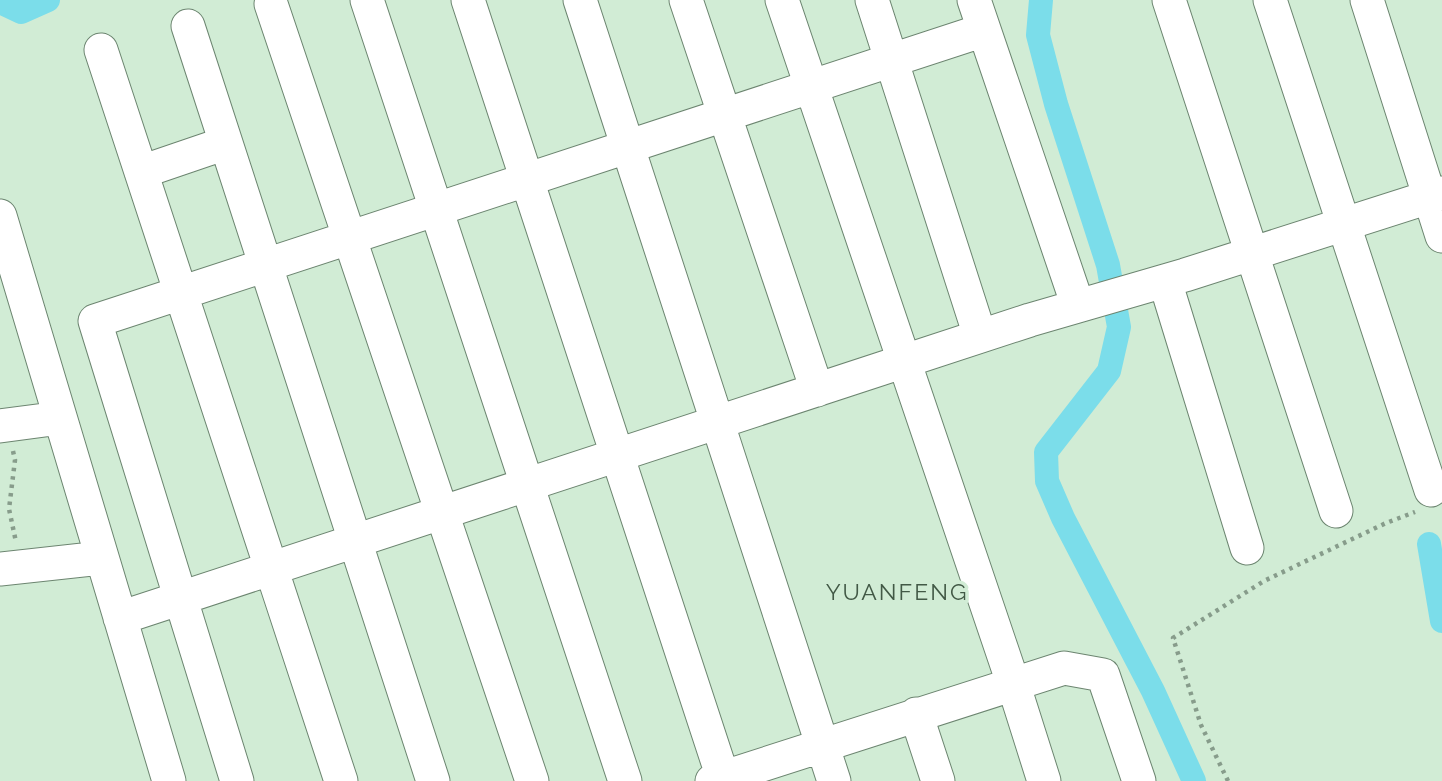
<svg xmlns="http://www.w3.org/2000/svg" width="1442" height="781" font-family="Raleway,sans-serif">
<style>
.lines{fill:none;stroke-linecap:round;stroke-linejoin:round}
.canal{stroke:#7bddea;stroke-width:24}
.minor-casing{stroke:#6c8570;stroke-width:35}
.path{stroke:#879c8b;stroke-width:4.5;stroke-dasharray:3.5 5;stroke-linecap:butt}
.minor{stroke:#fff;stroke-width:33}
.labels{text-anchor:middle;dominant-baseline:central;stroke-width:7;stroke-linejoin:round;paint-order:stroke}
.quarter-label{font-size:23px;letter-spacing:2px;fill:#425946;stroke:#d1ecd5}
</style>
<rect width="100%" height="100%" fill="#d1ecd5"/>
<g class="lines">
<!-- canal -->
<path class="canal" d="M1041 0 1038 35 1056 104 1108 265 1119 327 1109 371 1046 452 1047 481 1063 518 1153 691 1194 781
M0 2 21 12 48 0
M1429 544 1442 621"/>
<!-- minor casing -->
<g class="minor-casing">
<path id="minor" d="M367 0 625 781
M468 0 724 781
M580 0 834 781
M686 0 817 390
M782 0 1013 683 1044 781
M872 0 980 336
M974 0 1078 306
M1169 0 1336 511
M1270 0 1431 490
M1367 0 1442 236
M271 4 532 781
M188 26 433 781
M101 50 341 781
M141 172 226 143
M0 216 169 781
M1165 281 1247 548
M0 426 60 418
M0 569 101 558
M120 618 1030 320 1185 275 1442 193
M916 714 938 781
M237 781 95 321 984 30
M712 781 1064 668 1103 675 1139 781"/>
</g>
<!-- path -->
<path class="path" d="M13 451 15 460 9 509 16 542
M1228 781 1201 725 1173 638 1264 581 1386 523 1415 512"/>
<!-- minor -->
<use href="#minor" class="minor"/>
</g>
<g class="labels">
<!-- quarter labels -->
<g class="quarter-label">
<text x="897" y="591">YUANFENG</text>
</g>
</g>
</svg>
